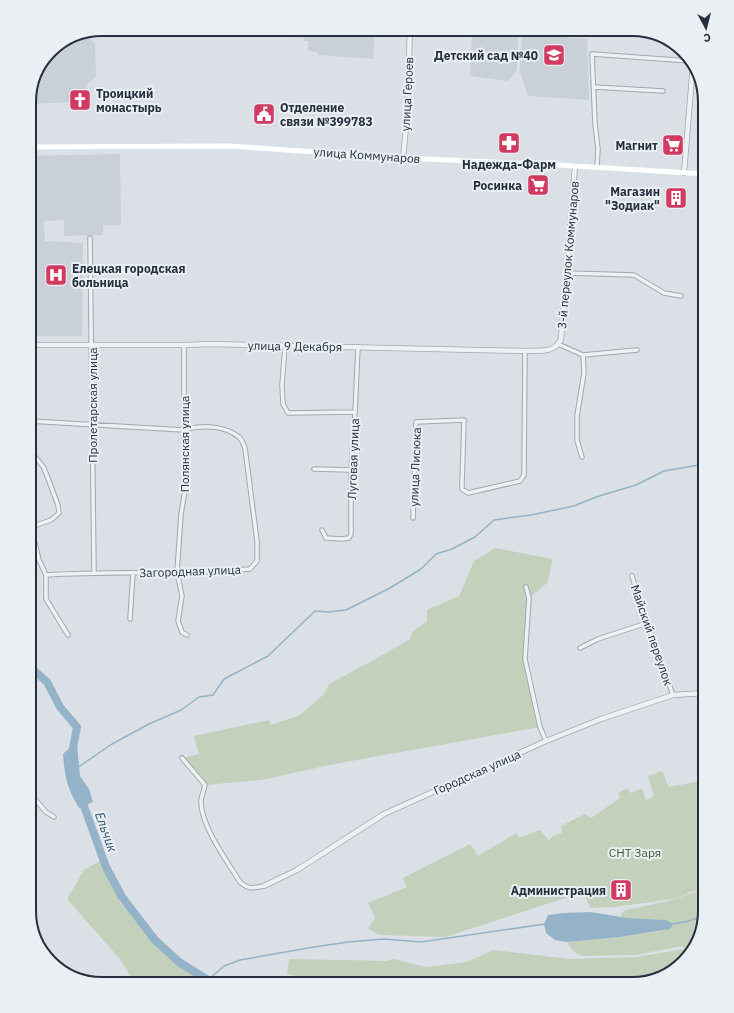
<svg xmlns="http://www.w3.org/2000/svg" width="734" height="1013" font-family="'IBM Plex Sans',sans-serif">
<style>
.built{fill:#c9d0d8}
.green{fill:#c3d0bc}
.water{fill:#94b3c8}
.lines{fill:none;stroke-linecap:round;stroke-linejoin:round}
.stream{stroke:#94b3c8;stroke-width:1.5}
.river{stroke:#94b3c8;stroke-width:8}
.minor-casing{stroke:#a1a8b0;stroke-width:5.5}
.tertiary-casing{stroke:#a1a8b0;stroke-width:6}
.minor{stroke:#eef1f4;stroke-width:3.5}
.tertiary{stroke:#eef1f4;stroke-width:4.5}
.secondary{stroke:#fff;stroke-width:5}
.labels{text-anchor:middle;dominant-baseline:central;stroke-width:4;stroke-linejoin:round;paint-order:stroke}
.poi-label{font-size:12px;font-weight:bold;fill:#25303c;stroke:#eaeff4;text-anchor:end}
.street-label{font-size:12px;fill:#25303c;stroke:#eaeff4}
.park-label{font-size:12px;fill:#3d5832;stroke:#eaeff4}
.water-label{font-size:13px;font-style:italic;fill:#2e5371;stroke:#eaeff4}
.rim{fill:none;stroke:#25303c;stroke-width:2}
</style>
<rect width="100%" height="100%" fill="#dbe0e6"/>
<!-- built -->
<path class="built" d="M285 29H375L373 59 319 55 317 52 308 51V41H304V38L285 37Z
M472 32 518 35 517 70 508 81 470 76Z
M522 34 587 39 589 100 528 96 520 72Z
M87 35 95 44 96 76 86 86V97H74V102L29 104V97L36 70 54 47Z
M120 154 121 225H103V235L64 236V220L44 221 45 241 83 243 82 336H29V156Z"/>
<!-- green -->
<path class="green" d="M495 548 553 559 547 583 529 598 526 653 540 727 334 764 262 780 205 785 182 758 199 754 194 736 269 720 271 725 300 715 324 694 329 684 379 657 410 639 412 632 427 621V610L459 596 474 561Z
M662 771 669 787 705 780V887L673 899 615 907 590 908 584 892 445 937 380 935 368 929 375 918 368 903 407 887 403 878 470 844 478 856 516 833 519 838 540 830 549 840 554 835 562 833 561 826 585 814 591 818 620 798 618 793 627 788 630 793 642 788 646 800 654 796 648 776Z
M105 858 120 903 169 952 211 979 224 984H136L119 958 67 899 84 870Z
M705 889C705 908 703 940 689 954L682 946 636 955 582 956C574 953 571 949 567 942L620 937 661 931 666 920 621 918V914L626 910 668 901Z
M683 949 686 957 669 974 632 984H341L287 974 289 959 387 961 393 959 426 967 467 962 493 950 570 959 637 957Z"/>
<!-- water -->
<path class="water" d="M74 744H77L80 776 89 789 93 802 79 808C67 788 65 778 63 754Z
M591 912 627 918 666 920 673 924 670 929 620 937 567 942 555 940 546 933 544 924 548 915 563 913Z"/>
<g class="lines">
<!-- stream -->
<path class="stream" d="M77 768 112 744 149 724 181 710 199 697 213 695 224 679 268 656 315 611 328 612 346 610 390 588 421 569 436 554 452 549 475 537 494 520 531 515 574 506 596 497 636 485 664 471 705 464
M673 924 689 921 704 915
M208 980 224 966 240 960 314 947 348 942 384 939 421 942 545 924"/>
<!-- river -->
<path class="river" d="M29 666 47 682 60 707 77 727 72 753
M80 795 106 867 122 897 155 940 179 962 208 980 210 984"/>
<!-- minor casing -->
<g class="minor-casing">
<path id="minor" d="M594 87 663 91
M597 167 598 149 595 124 592 54 690 61
M90 238 94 572
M567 273 634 275 664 293 681 296
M558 344 583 355 637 350
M184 345V430L186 485 181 514 177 572 182 596 178 621 182 632 187 635
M285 346 282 385 283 404 288 413 355 412
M29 421 184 430C201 425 224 425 239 437 242 439 243 444 245 448L257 541V561L250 569C182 575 114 571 46 575
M29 449 44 468 58 505 59 513 51 520 31 527 39 560 46 575V599L68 635
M582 457 577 440V416L584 373 583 355
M314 469 351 470
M29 489 32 499 31 527
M413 518 416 422 464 420 462 483V489L468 493 520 481 524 475 525 351
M322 530 326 538 342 539 349 538 351 534V470L355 412 358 347
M632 576 644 615 673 695
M526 587 529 598 525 659 540 727 546 741
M130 619 133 573
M580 648 598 639 647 623
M182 758 205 785C204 790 202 795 201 800 200 825 227 861 240 882 249 890 252 888 264 886
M29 795 35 799 46 812 54 817"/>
</g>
<!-- tertiary casing -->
<g class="tertiary-casing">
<path id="tertiary" d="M403 158 407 116 410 29
M684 173 693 64
M29 345H184L211 344 525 351C540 350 554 354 561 339L575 166
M264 886 297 870 384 814 546 741 601 719 673 695 705 693"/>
</g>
<!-- minor -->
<use href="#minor" class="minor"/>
<!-- tertiary -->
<use href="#tertiary" class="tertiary"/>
<!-- secondary -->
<path class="secondary" d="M29 147 230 146 403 158 559 165 705 174"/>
</g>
<!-- icons -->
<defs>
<g id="school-square" transform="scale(1.15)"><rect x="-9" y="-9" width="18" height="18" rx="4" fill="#d13b61" stroke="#eaeff4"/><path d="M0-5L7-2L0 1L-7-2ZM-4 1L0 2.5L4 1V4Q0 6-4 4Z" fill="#fff"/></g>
<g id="church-square" transform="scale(1.15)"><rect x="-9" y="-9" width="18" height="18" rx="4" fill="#d13b61" stroke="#eaeff4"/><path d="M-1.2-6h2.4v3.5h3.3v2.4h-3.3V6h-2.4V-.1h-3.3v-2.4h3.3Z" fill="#fff"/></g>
<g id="civic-square" transform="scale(1.15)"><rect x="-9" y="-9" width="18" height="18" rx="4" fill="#d13b61" stroke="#eaeff4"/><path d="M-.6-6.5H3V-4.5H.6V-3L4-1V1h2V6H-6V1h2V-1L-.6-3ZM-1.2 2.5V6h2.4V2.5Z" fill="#fff"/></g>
<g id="pharmacy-square" transform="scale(1.15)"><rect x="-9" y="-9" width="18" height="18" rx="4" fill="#d13b61" stroke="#eaeff4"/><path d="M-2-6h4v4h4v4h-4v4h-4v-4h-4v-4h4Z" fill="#fff"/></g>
<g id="supermarket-square" transform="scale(1.15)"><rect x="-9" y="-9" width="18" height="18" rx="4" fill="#d13b61" stroke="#eaeff4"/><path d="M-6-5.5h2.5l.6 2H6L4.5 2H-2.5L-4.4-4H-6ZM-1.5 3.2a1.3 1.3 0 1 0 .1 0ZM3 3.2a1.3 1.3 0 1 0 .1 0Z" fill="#fff"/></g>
<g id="building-square" transform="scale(1.15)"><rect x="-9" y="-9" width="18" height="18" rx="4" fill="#d13b61" stroke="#eaeff4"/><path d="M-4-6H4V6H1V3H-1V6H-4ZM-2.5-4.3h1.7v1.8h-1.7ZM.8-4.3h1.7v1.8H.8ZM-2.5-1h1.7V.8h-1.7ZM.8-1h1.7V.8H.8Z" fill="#fff"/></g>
<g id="hospital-square" transform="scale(1.15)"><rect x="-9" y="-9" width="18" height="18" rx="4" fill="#d13b61" stroke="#eaeff4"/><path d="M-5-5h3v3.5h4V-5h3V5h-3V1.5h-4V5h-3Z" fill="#fff"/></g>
</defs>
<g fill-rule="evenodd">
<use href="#school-square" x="554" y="55"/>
<use href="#church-square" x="80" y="100"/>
<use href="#civic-square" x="264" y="114"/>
<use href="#pharmacy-square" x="509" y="143"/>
<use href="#supermarket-square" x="673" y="145"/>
<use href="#supermarket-square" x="538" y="185"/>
<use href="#building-square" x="676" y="198"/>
<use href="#hospital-square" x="56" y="275"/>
<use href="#building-square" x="621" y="890"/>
</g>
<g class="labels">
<!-- poi labels -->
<g class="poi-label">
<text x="538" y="55">Детский сад №40</text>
<text x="96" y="93" text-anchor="start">Троицкий<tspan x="96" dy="14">монастырь</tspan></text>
<text x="280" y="107" text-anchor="start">Отделение<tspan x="280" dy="14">связи №399783</tspan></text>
<text x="658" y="145">Магнит</text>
<text x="509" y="164" text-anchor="middle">Надежда-Фарм</text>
<text x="522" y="185">Росинка</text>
<text x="660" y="191">Магазин<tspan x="660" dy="14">"Зодиак"</tspan></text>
<text x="72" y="268" text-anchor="start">Елецкая городская<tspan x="72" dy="14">больница</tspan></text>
<text x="606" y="890">Администрация</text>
</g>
<!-- street labels -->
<g class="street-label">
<text transform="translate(407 94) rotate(-87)">улица Героев</text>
<text transform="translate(367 155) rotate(4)">улица Коммунаров</text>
<text transform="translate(568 255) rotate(-85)">3-й переулок Коммунаров</text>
<text transform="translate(295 346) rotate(1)">улица 9 Декабря</text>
<text transform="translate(92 405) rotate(-90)">Пролетарская улица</text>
<text transform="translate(184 444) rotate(-90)">Полянская улица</text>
<text transform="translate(353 459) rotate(-88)">Луговая улица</text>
<text transform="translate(415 467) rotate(-88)">улица Лисюка</text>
<text transform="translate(190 571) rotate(-2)">Загородная улица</text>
<text transform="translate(652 635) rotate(71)">Майский переулок</text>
<text transform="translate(477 772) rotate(-24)">Городская улица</text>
</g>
<!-- park labels -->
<g class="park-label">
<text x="635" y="852">СНТ Заря</text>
</g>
<!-- water labels -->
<g class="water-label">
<text transform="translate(106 832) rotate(70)">Ельчик</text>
</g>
</g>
<!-- crop -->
<path d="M0 0H734V1013H0ZM102 36H632A66 66 0 0 1 698 102V911A66 66 0 0 1 632 977H102A66 66 0 0 1 36 911V102A66 66 0 0 1 102 36Z" fill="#eaeff4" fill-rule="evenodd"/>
<path class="rim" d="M102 36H632A66 66 0 0 1 698 102V911A66 66 0 0 1 632 977H102A66 66 0 0 1 36 911V102A66 66 0 0 1 102 36Z"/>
<!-- north arrow -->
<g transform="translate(706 28) rotate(173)" stroke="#eaeff4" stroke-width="3" paint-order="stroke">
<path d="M0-3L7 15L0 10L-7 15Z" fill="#25303c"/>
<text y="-6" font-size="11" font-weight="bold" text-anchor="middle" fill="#25303c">С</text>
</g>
</svg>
